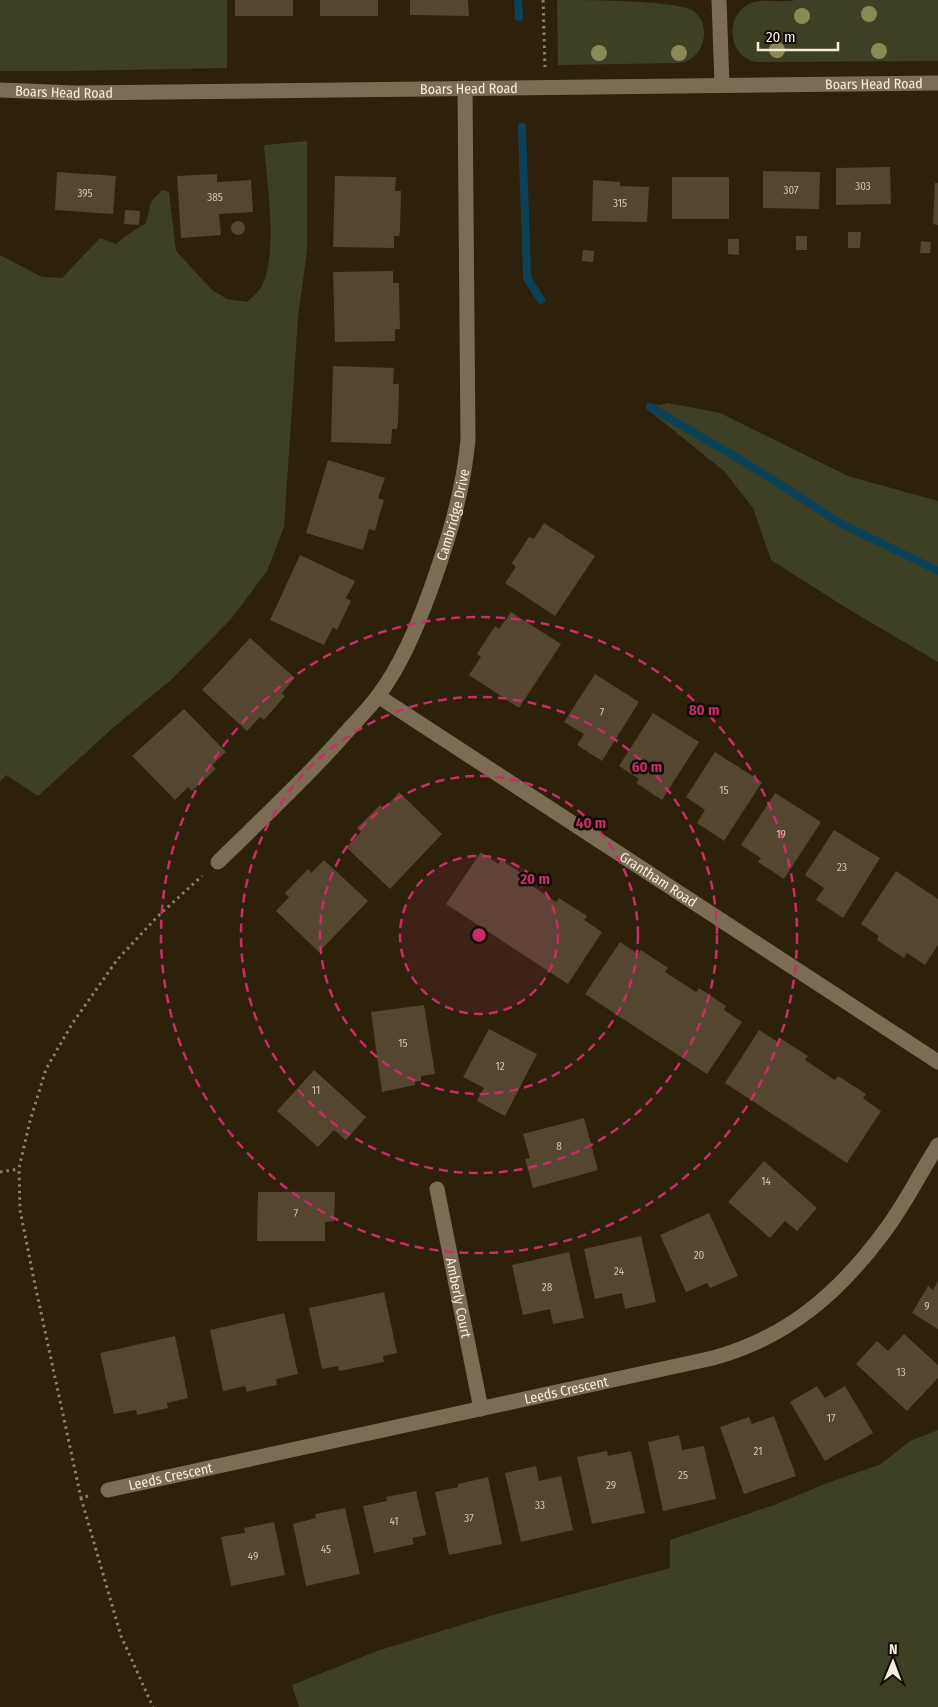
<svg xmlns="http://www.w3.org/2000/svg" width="938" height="1707" font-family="'Fira Sans Condensed',sans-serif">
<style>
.green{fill:#3d4024}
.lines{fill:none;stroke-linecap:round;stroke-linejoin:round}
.stream{stroke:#0c4258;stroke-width:8}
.building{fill:#544631}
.path{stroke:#8a806f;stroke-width:3;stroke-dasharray:2.5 4;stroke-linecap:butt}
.minor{stroke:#7a6c55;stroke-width:15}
.tree{fill:#8a8a57}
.ring{fill:none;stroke:#c72d68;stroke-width:2.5;stroke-dasharray:9 6}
.labels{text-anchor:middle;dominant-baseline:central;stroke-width:5;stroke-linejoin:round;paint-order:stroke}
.number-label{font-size:11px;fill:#cdc2b4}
.street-label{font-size:14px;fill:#f5ece0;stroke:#110c04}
.centre{fill:#c72d68;stroke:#110c04;stroke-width:2.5}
.ring-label{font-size:15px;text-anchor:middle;font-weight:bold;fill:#c72d68;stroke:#110c04;stroke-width:5;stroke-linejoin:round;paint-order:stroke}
</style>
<rect width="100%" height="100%" fill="#2d210c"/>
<!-- green -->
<path class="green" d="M0 0H227V68L69 71H0Z
M557 0C587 0 669 0 692 10 713 24 705 59 680 63L558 65Z
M795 0H938V61L755 62C745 59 737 53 734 42 728 23 740 3 759 1 771 0 783 3 795 0Z
M307 141V251L298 317 284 527 267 571 231 619 171 680 114 727 38 796 6 775 0 782V255L42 277 62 278 100 238 116 244 130 233 146 223 151 202 162 190 169 192 176 251 212 290 227 299 247 302C252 297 260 291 263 284 278 246 267 186 264 145Z
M668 403 720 413 848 476 938 501V662L848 609 771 560 753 508 724 471 647 409 653 404 660 405Z
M938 1430V1707H299L292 1685 377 1651 490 1616 670 1568V1540L774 1505 830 1482 881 1464 910 1441Z"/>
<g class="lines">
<!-- stream -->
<path class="stream" d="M518 0 519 17
M522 127 527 278 541 300
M650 407 741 460 842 524 938 571"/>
</g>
<!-- building -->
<path class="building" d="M235 0H293V16H235Z
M320 0H378V16H320Z
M410 0H468L469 16 410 15Z
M890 167 891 204 836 205V168Z
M763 171 820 172 819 209 763 208Z
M57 172 116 176 113 214 55 210Z
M217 174V182L251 180 253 212 219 214 221 235 181 238 177 176Z
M335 176 396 177 395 191H401L400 231 399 236H394V248L333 247Z
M672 177H729V219H672Z
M593 180 620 182V186L649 187 647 222 592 221Z
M935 183H938V225L933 224Z
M125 210 140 211 139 225 124 224Z
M231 228a7 7 0 1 1 14 0a7 7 0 1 1-14 0Z
M848 232H861L860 248H848Z
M796 236H807V250H796Z
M728 239H739V255L728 254Z
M921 241 931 242 930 253H920Z
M583 250 594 251 593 262 582 261Z
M393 271V283H399V287L400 329H395V341L335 342 333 272Z
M333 366 394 368 393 384H399L398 424 397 429H392L391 444 331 442Z
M328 460 385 478 378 498 384 500 379 516 375 531 369 529 363 550 306 533Z
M544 523 595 556 555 616 505 583 516 567 512 563 529 537 534 539Z
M300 555 355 581 346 598 351 601 337 630 333 627 324 645 270 620Z
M511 612 561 644 519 708 469 675 481 657 477 654 495 626 499 629Z
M250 638 295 678 282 693 285 696 264 720 260 717 247 731 202 690Z
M595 674 639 702 602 761 577 745 584 734 564 722Z
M184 709 226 752 212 765 216 769 192 791 188 787 175 800 132 756Z
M653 713 699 742 662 800 636 783 639 779 619 766Z
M715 752 762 782 724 841 697 823 705 810 686 797Z
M399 792 442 834 390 889 346 847 361 832 357 828 380 805 384 809Z
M775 793 821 822 784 879 758 862 761 858 741 845Z
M834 830 880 858 843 918 816 900 824 888 805 875Z
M481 852 498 864 501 860 529 878 526 882 556 902 559 898 587 916 584 920 602 932 568 984 446 904Z
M324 860 368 901 319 952 276 911 289 897 285 893 308 869 311 873Z
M896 871 938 899V945L925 965 907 953 904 958 890 949 877 940 879 936 861 924Z
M620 942 638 954 641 950 668 968 665 972 693 990 696 992 699 988 726 1006 724 1010 742 1022 707 1074 585 994Z
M424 1005 435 1074 421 1076V1081L415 1082V1085L382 1092 371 1012Z
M489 1029 537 1054 505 1116 477 1101 484 1088 463 1077Z
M759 1030 778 1042 780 1038 808 1056 805 1060 833 1079 835 1080 838 1076 866 1094 863 1098 881 1111 847 1163 725 1083Z
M314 1070 366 1117 346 1140 334 1130 318 1147 277 1111Z
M584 1118 598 1170 533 1188 525 1159 530 1158 523 1134Z
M764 1161 817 1208 797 1231 785 1221 770 1238 728 1202Z
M258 1192H335L334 1221 325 1222V1241H257Z
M709 1213 738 1276 710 1288 707 1283 686 1292 660 1235Z
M641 1236 656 1302 625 1309 622 1293 595 1299 584 1249Z
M569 1252 584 1318 553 1324 550 1309 523 1315 512 1265Z
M938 1281V1329L912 1313 928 1286 933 1290Z
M384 1292 397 1353 383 1356 384 1362 339 1371 338 1366 322 1369 309 1308Z
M284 1313 298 1374 276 1379 277 1385 262 1388 247 1392 245 1386 223 1391 210 1330Z
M904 1334 938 1365V1378L907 1411 856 1364 877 1341 888 1351Z
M175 1336 188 1398 167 1403 168 1408 137 1415 136 1410 114 1414 100 1353Z
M817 1386 825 1398 845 1386 873 1433 825 1461 790 1402Z
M774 1416 796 1476 744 1494 720 1427 749 1417 752 1424Z
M679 1435 682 1450 704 1446 716 1499 663 1511 648 1442Z
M607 1451 608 1456 631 1451 645 1513 592 1524 577 1457Z
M536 1466 539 1481 561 1476 573 1530 521 1542 505 1473Z
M488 1477 502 1544 449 1555 435 1492 458 1487V1484Z
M416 1491 426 1535 412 1538 414 1544 374 1553 363 1506 387 1501 386 1497Z
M345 1508 360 1574 306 1586 293 1524 316 1518 315 1514Z
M274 1522 285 1575 231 1586 221 1537 245 1533 244 1528Z"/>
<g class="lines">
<!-- path -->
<path class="path" d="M543 0 545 67
M0 1172 19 1169
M88 1496 81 1498 34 1280 20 1210 19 1168 30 1121 46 1069 72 1024 117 960 157 917 202 876
M81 1498 121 1636 153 1707"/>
<!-- minor -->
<g class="minor">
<path d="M719 0 722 85"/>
<path id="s1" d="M0 90 76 93 938 83"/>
<path id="s2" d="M378 696 938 1062"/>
<path id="s3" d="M218 862C263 818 309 775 351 727 360 717 370 707 378 696 401 665 416 629 429 594 447 544 463 494 468 440L465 88"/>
<path id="s4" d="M437 1189 481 1409"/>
<path id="s5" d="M108 1490 713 1358C787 1338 839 1293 884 1232 904 1206 920 1173 938 1145"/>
</g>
</g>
<!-- trees -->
<g class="tree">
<circle cx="869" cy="14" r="8"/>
<circle cx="802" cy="16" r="8"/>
<circle cx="777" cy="50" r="8"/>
<circle cx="879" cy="51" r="8"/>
<circle cx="599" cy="53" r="8"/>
<circle cx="679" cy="53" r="8"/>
</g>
<!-- distance rings -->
<circle cx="479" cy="935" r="79" fill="#c72d68" fill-opacity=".12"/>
<g class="ring">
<circle cx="479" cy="935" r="79"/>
<circle cx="479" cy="935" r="159"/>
<circle cx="479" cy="935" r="238"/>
<circle cx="479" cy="935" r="318"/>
</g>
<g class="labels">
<!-- number labels -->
<g class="number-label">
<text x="863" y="186">303</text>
<text x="791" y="190">307</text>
<text x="85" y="193">395</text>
<text x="215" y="197">385</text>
<text x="620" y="203">315</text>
<text x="602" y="712">7</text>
<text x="724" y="790">15</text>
<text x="781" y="834">19</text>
<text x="842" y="867">23</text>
<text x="403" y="1043">15</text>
<text x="500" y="1066">12</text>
<text x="316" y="1090">11</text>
<text x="559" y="1146">8</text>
<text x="766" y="1181">14</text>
<text x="296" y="1213">7</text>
<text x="699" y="1255">20</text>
<text x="619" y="1271">24</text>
<text x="547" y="1287">28</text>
<text x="927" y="1306">9</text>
<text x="901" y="1372">13</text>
<text x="831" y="1418">17</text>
<text x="758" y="1451">21</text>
<text x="683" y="1475">25</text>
<text x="611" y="1485">29</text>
<text x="540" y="1505">33</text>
<text x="469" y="1518">37</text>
<text x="394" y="1521">41</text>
<text x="326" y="1549">45</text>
<text x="253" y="1556">49</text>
</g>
<!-- street labels -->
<g class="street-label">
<text stroke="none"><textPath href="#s1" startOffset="874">Boars Head Road</textPath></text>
<text stroke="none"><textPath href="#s1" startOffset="469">Boars Head Road</textPath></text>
<text stroke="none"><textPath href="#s1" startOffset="64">Boars Head Road</textPath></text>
<text stroke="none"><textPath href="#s3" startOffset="428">Cambridge Drive</textPath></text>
<text stroke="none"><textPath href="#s2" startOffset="335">Grantham Road</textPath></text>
<text stroke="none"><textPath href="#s4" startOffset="111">Amberly Court</textPath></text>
<text stroke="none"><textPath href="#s5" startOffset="469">Leeds Crescent</textPath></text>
<text stroke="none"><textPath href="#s5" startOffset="64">Leeds Crescent</textPath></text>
</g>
</g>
<circle cx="479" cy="935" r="8" class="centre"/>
<g class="ring-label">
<text x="704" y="715">80 m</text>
<text x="647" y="772">60 m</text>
<text x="591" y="828">40 m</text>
<text x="535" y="884">20 m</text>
</g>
<!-- north arrow -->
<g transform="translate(893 1662) rotate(1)" stroke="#110c04" stroke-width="4" paint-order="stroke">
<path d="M0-4L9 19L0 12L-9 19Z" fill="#f5ece0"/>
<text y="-8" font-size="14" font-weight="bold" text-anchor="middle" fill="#f5ece0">N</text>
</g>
<!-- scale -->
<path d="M758 42v8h80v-8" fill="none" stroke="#f5ece0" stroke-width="2.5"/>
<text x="766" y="42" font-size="15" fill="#f5ece0" stroke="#110c04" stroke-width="4" paint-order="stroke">20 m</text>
</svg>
